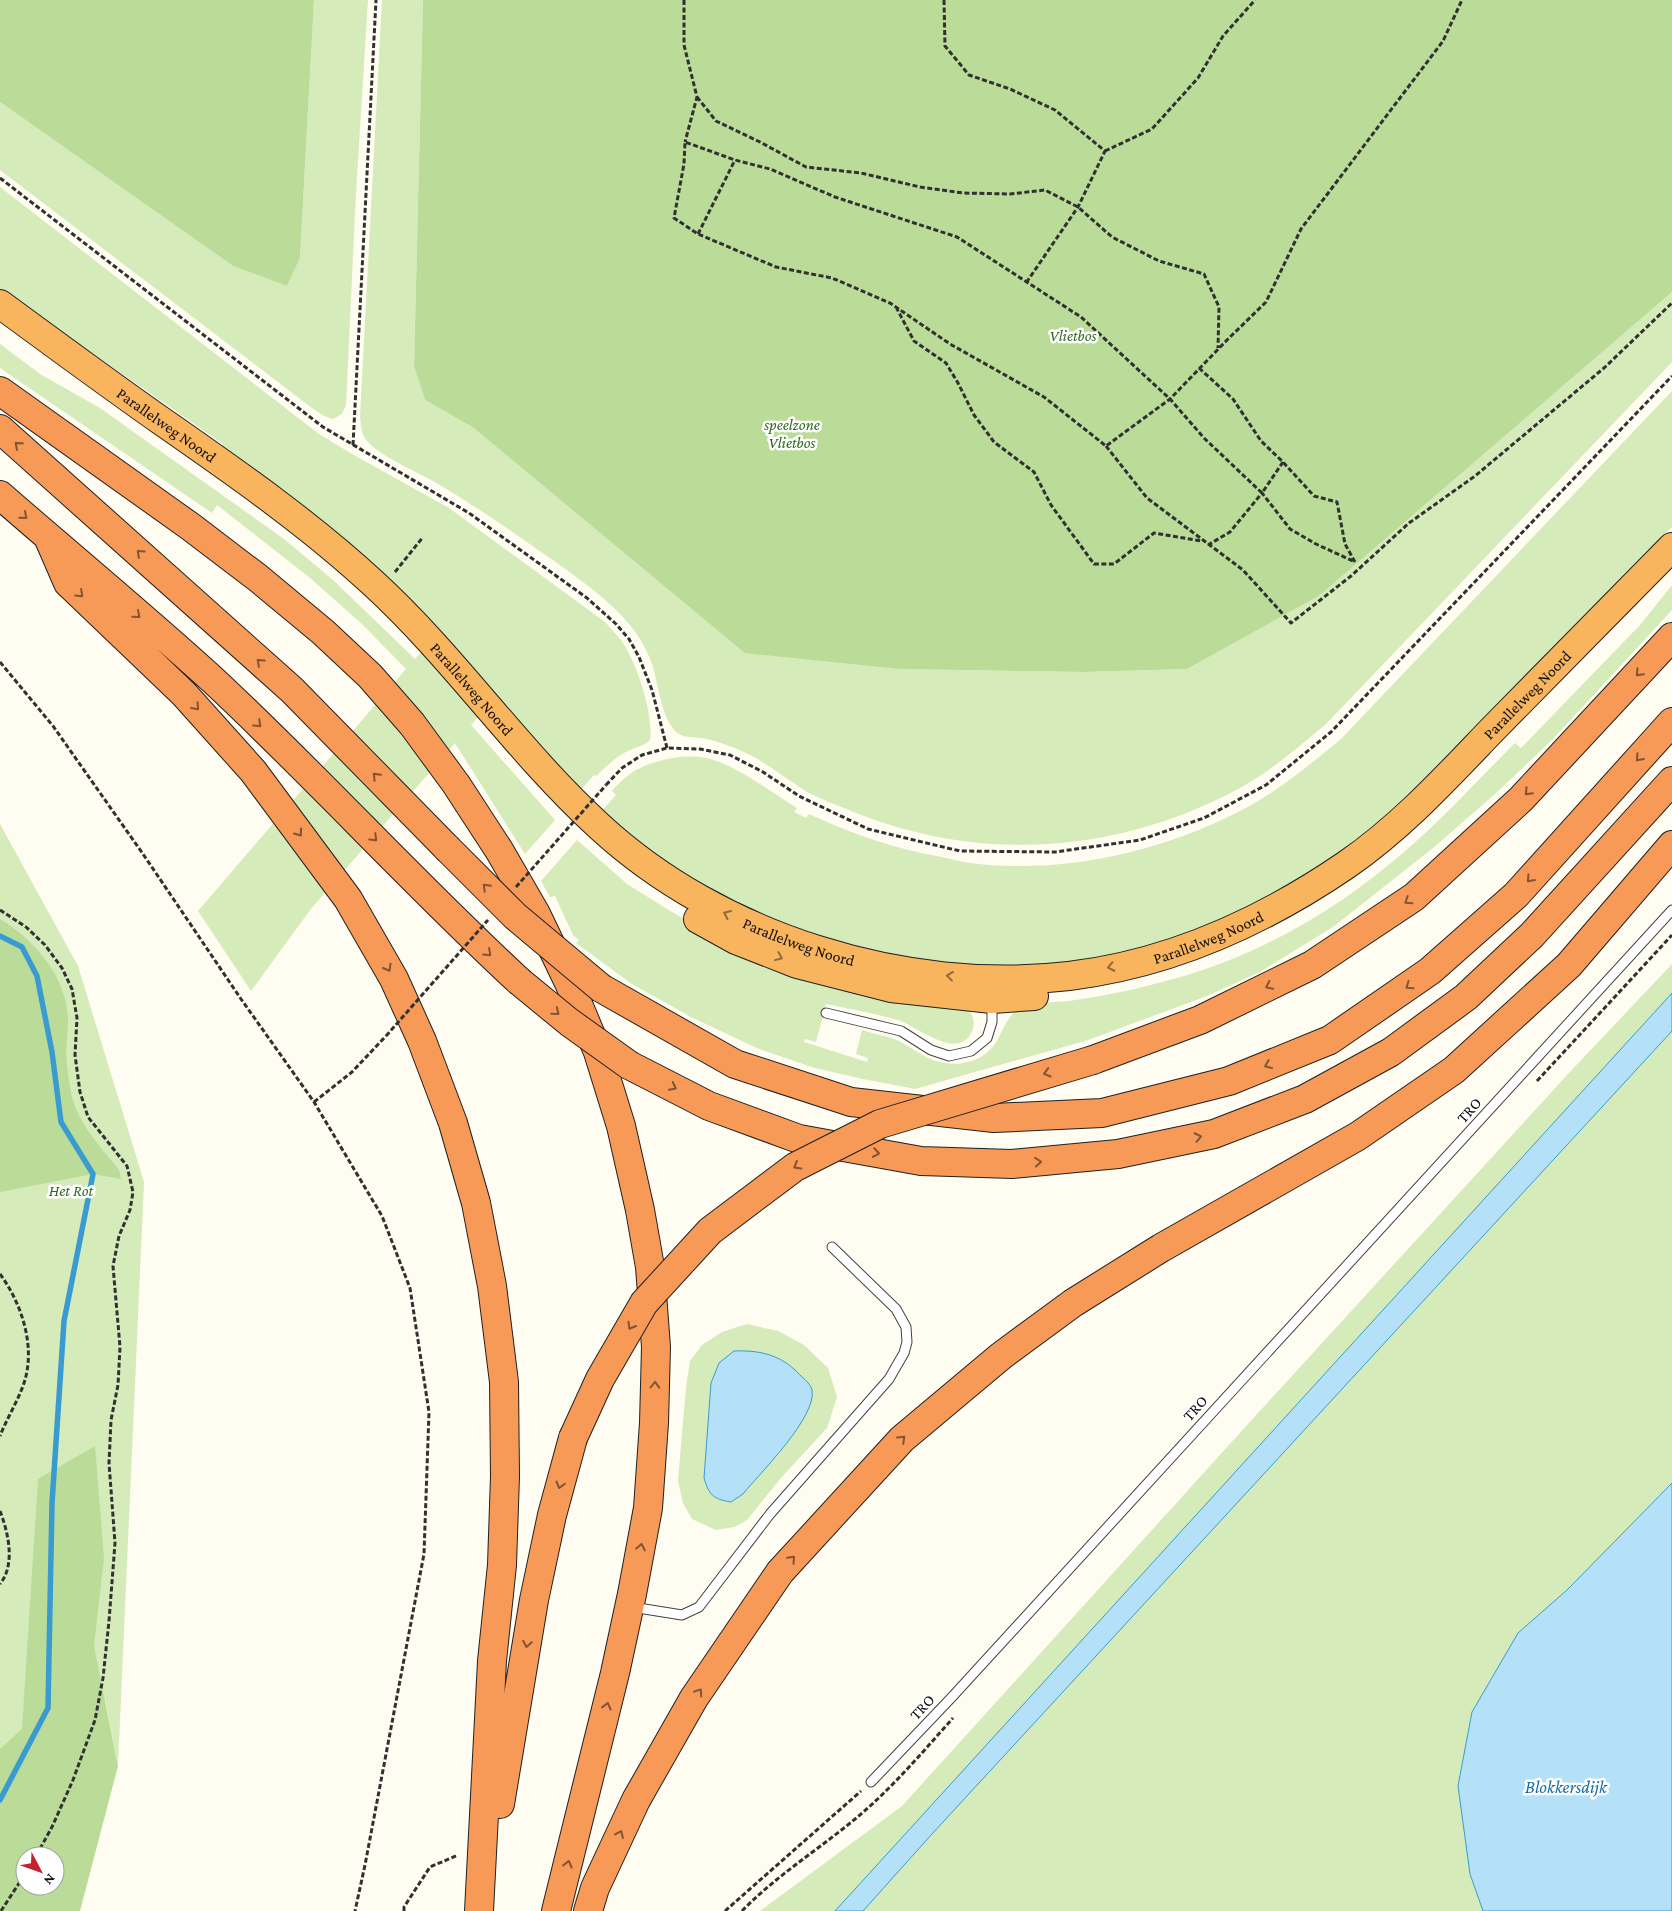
<svg xmlns="http://www.w3.org/2000/svg" width="1672" height="1911" font-family="'Crimson Pro',serif">
<style>
.green{fill:#d5ebb9;fill-rule:evenodd}
.forest{fill:#badc98;fill-rule:evenodd}
.water{fill:#b5e1f8;stroke:#3a9bd0}
.lines{fill:none;stroke-linecap:round;stroke-linejoin:round}
.stream{stroke:#3a9bd0;stroke-width:5.5}
.service-casing{stroke:#424242;stroke-width:11}
.trunk-casing{stroke:#202020;stroke-width:30}
.motorway-casing{stroke:#202020;stroke-width:30}
.path{stroke:#313131;stroke-width:3;stroke-dasharray:5 2.5;stroke-linecap:butt}
.service{stroke:#fff;stroke-width:9}
.trunk{stroke:#f9b45e;stroke-width:28}
.motorway{stroke:#f79957;stroke-width:28}
.motorway-bridge-casing{stroke:#202020;stroke-width:30;stroke-linecap:butt}
.path-bridge{stroke:#313131;stroke-width:3;stroke-dasharray:5 2.5;stroke-linecap:butt}
.motorway-bridge{stroke:#f79957;stroke-width:28}
.oneway{stroke:#835433}
.oneway2{stroke:#906a3a}
.labels{text-anchor:middle;dominant-baseline:central;stroke-width:5;stroke-linejoin:round;paint-order:stroke}
.park-label{font-size:16px;font-style:italic;fill:#30691d;stroke:#fff}
.street-label{font-size:16px;fill:#0f0f0f;stroke:#fff}
.water-label{font-size:18px;font-style:italic;fill:#156ca5;stroke:#fff}
</style>
<rect width="100%" height="100%" fill="#fffcf1"/>
<!-- green -->
<path class="green" d="M314 0H368L356 193 346 405 342 414 333 419 324 416 312 408 0 170V102L233 266 287 286 300 258Z
M382 0H423L414 366 425 400 900 669 1084 672 1187 669 1319 596 1672 292V362L1325 725C1298 747 1271 771 1240 788 1118 854 978 864 849 810 837 805 823 800 811 794 791 783 773 767 752 756 736 748 719 741 702 738 695 737 686 738 679 734 662 724 658 682 652 664 637 619 594 590 557 563 517 535 477 507 435 482 417 472 382 457 369 443 361 436 361 426 360 416Z
M0 187 319 434 352 454 449 508 605 622C611 629 618 636 623 643 637 664 654 716 650 740 644 746 636 747 628 751 616 756 606 767 596 776L594 775 579 792 493 700 471 725 555 820 525 854 455 743 310 910 251 991 198 911 406 669 363 625 309 577 217 505 212 513 0 368V344L40 374 100 408 284 539 333 580 415 659 436 635 219 451 223 444 88 350 37 320 0 294Z
M1672 391V527L1617 583 1586 624 1390 818 1326 867 1259 907 1138 952 1071 964 988 968 893 960 765 921 648 852 600 813 616 795 612 791C626 775 636 768 656 762 672 757 689 755 706 758 735 764 771 792 797 808L794 812 806 818 809 814C855 835 892 848 942 857 954 860 967 863 979 864 1065 873 1159 852 1236 813 1275 794 1308 766 1341 739Z
M1672 585V610L1551 741 1495 794 1433 848 1333 927 1260 972 1207 996 1088 1040 915 1089 863 1079 815 1068 759 1049 691 1017 632 984 576 943 579 940 573 935 555 896 550 897 541 881 577 840 627 884 667 909 726 943 969 1010C974 1018 976 1026 970 1035 954 1059 917 1026 898 1020 874 1013 849 1009 826 1004L816 1042 805 1039 804 1042 867 1062 868 1058 856 1054 862 1030C874 1034 888 1036 899 1041 910 1047 921 1055 933 1060 958 1069 987 1062 999 1037 1006 1023 1012 1008 1029 1005 1044 1001 1060 1003 1075 1000 1112 995 1149 986 1184 976 1255 955 1324 917 1381 871 1430 833 1472 786 1515 743L1521 748 1641 624Z
M0 824 78 966 144 1182 118 1765 105 1699 71 1911H0ZM25 1856H55V1886H25Z
M1672 964V1483L1567 1590 1518 1633 1470 1874 1483 1911H760L902 1806 1248 1424 1568 1074Z
M747 1324 778 1331 804 1345 828 1368 837 1397 827 1428 780 1479 747 1520 734 1527 716 1530 692 1519 683 1503 678 1481 686 1387 690 1361 702 1345 722 1332Z"/>
<!-- forest -->
<path class="forest" d="M0 0H314L300 258 287 286 233 266 0 102Z
M423 0H1672V292L1319 596 1187 669 1084 672 900 669 745 653 474 428 425 400 414 366Z
M0 919C35 940 67 977 68 1020 68 1031 66 1043 66 1054 67 1067 69 1081 71 1093 78 1124 100 1146 119 1170L121 1179 93 1174 0 1192Z
M95 1446 104 1558 94 1646 118 1766 80 1911H0V1749L22 1729 38 1479ZM25 1856H55V1886H25Z"/>
<!-- water -->
<path class="water" d="M1672 993V1031L932 1834 863 1911H835Z
M734 1351C757 1350 778 1354 795 1370 800 1376 811 1383 812 1390 817 1417 760 1473 743 1494L731 1502C713 1499 709 1495 704 1478L711 1383 719 1363Z
M1672 1483V1911H1483L1470 1874 1458 1786 1472 1712 1518 1633 1567 1590Z"/>
<g class="lines">
<!-- stream -->
<path class="stream" d="M0 936 22 947 37 976 52 1052 61 1122 93 1174 64 1321 52 1503 48 1708 0 1800"/>
<!-- service casing -->
<g class="service-casing">
<path id="service" d="M826 1013 901 1031 931 1050 949 1056 971 1051 987 1038 992 1022V1001
M632 1607 682 1615 699 1607 770 1514 889 1379 904 1353 907 1342 906 1327 896 1309 832 1247
M871 1782 952 1697 1672 910"/>
</g>
<!-- trunk casing -->
<g class="trunk-casing">
<g id="trunk">
<path id="s1" d="M0 304C53 343 106 382 160 420 233 471 307 522 373 583 455 658 517 751 599 826 720 938 906 995 1069 976 1169 964 1264 921 1346 865 1400 828 1445 779 1490 732 1551 670 1611 609 1672 547"/>
<path d="M698 919 736 940 797 964 891 988 992 999 1034 996"/>
</g>
</g>
<!-- motorway casing -->
<g class="motorway-casing">
<path id="motorway" d="M0 391 191 527 258 578 323 632 370 676 412 724 456 784 499 850 536 914 570 985 598 1052 621 1126 640 1210 650 1267 656 1347 654 1423 648 1508 632 1594 615 1673 556 1911
M0 429 292 690 447 848
M0 495C71 557 145 618 214 681 318 778 414 884 519 981
M48 537 68 583 184 694 253 771 348 899 394 979 422 1041 453 1123 476 1203 492 1286 504 1382 505 1476 502 1565 492 1661 479 1911
M601 988 735 1064 851 1102 994 1118 1102 1113 1229 1081 1330 1040 1430 971 1516 895 1672 722
M1093 1060 1200 1020 1312 965 1414 897 1521 799 1672 637
M629 1065 709 1106 799 1139 921 1161 1012 1164 1118 1154 1214 1134 1305 1099 1391 1052 1466 997 1532 935 1672 781
M500 1804 534 1600 552 1515 573 1438
M588 1911 595 1888 636 1800 694 1698 780 1572 902 1439 1001 1356 1073 1303 1161 1248 1358 1136 1454 1070 1569 965 1672 845"/>
</g>
<!-- path -->
<path class="path" d="M684 0V45L697 97 685 142
M944 0 945 46 969 75 1010 89 1055 110 1105 151 1078 207 1026 283
M697 97 716 121 760 142 806 167 861 173 920 187 963 193 1010 194 1045 190 1078 207 1112 237 1159 261 1204 274 1219 307 1218 348
M1105 151 1152 129 1198 78 1223 36 1255 0
M0 178 323 427 469 513 587 598 616 624 629 639 639 657 652 690 667 748
M698 234 735 160
M896 307 914 341 946 363 958 383 974 415 994 442 1034 472 1051 505 1094 564H1114L1154 533 1201 541
M1199 368 1233 399 1261 441 1283 462 1314 496 1337 502 1345 544 1355 562 1316 544 1290 529 1262 493 1230 532 1208 545
M353 445 376 0
M1106 446 1147 498 1243 570 1291 623 1351 576 1409 523 1475 476 1604 368 1672 303
M1283 462 1262 493 1204 438 1170 399 1081 317 957 237 835 197 770 169 735 160 685 142 684 164 674 218 698 234 776 267 832 278 890 303 950 344 1044 397 1106 446 1170 399 1227 340 1266 302 1301 229 1443 41 1462 0
M395 572 423 537
M0 662 53 726 143 854 241 999 314 1102 382 1216 410 1288 429 1412 424 1554 365 1865 355 1911
M606 785 622 768 642 755 667 748 700 749 730 755 763 772 799 796 868 829 960 851 1055 852 1140 840 1204 818 1266 785 1331 732 1672 376
M0 910 26 927 45 945 62 968 72 989 77 1018 75 1055 80 1092 88 1117 127 1166 133 1192 130 1210 119 1236 113 1266 120 1347 118 1385 111 1420 109 1463 115 1543 109 1621 103 1678 95 1720 73 1780 52 1827 36 1856
M1537 1081 1672 935
M314 1102 352 1072 386 1036
M0 1274C22 1304 36 1347 24 1383 18 1401 7 1418 0 1436
M0 1511C8 1532 16 1564 0 1584
M1 1911 25 1874
M404 1911V1907L430 1867 458 1855
M725 1911 861 1791
M742 1911C774 1878 813 1853 849 1824 888 1793 920 1755 953 1718"/>
<!-- service -->
<use href="#service" class="service"/>
<!-- trunk -->
<use href="#trunk" class="trunk"/>
<!-- motorway -->
<use href="#motorway" class="motorway"/>
<!-- motorway-bridge casing -->
<g class="motorway-bridge-casing">
<path id="motorway-bridge" d="M447 848 515 916 601 988
M519 981 569 1022 629 1065
M573 1438 600 1379 644 1303 710 1231 795 1167 880 1124 1093 1060"/>
</g>
<!-- path-bridge -->
<path class="path-bridge" d="M516 887 606 785
M386 1036 488 920"/>
<!-- motorway-bridge -->
<use href="#motorway-bridge" class="motorway-bridge"/>
</g>
<!-- one-way arrows -->
<defs><path id="oneway-chevron" d="M-2-3.5L2.5 0L-2 3.5" fill="none" stroke-width="1.6" stroke-linecap="round" stroke-linejoin="round" transform="scale(1.25)"/></defs>
<g class="oneway">
<use href="#oneway-chevron" transform="translate(18 445) rotate(-139)"/>
<use href="#oneway-chevron" transform="translate(24 516) rotate(41)"/>
<use href="#oneway-chevron" transform="translate(140 553) rotate(-138)"/>
<use href="#oneway-chevron" transform="translate(80 594) rotate(43)"/>
<use href="#oneway-chevron" transform="translate(137 615) rotate(41)"/>
<use href="#oneway-chevron" transform="translate(260 662) rotate(-138)"/>
<use href="#oneway-chevron" transform="translate(1639 673) rotate(133)"/>
<use href="#oneway-chevron" transform="translate(196 707) rotate(48)"/>
<use href="#oneway-chevron" transform="translate(258 724) rotate(44)"/>
<use href="#oneway-chevron" transform="translate(1639 758) rotate(132)"/>
<use href="#oneway-chevron" transform="translate(376 776) rotate(-134)"/>
<use href="#oneway-chevron" transform="translate(1528 792) rotate(133)"/>
<use href="#oneway-chevron" transform="translate(299 833) rotate(54)"/>
<use href="#oneway-chevron" transform="translate(374 838) rotate(44)"/>
<use href="#oneway-chevron" transform="translate(1530 879) rotate(132)"/>
<use href="#oneway-chevron" transform="translate(486 887) rotate(-135)"/>
<use href="#oneway-chevron" transform="translate(1408 901) rotate(146)"/>
<use href="#oneway-chevron" transform="translate(488 953) rotate(43)"/>
<use href="#oneway-chevron" transform="translate(388 968) rotate(60)"/>
<use href="#oneway-chevron" transform="translate(1269 986) rotate(154)"/>
<use href="#oneway-chevron" transform="translate(1409 986) rotate(145)"/>
<use href="#oneway-chevron" transform="translate(556 1012) rotate(39)"/>
<use href="#oneway-chevron" transform="translate(1268 1065) rotate(158)"/>
<use href="#oneway-chevron" transform="translate(1047 1073) rotate(164)"/>
<use href="#oneway-chevron" transform="translate(673 1087) rotate(27)"/>
<use href="#oneway-chevron" transform="translate(1198 1137) rotate(-12)"/>
<use href="#oneway-chevron" transform="translate(876 1153) rotate(10)"/>
<use href="#oneway-chevron" transform="translate(1038 1162) rotate(-5)"/>
<use href="#oneway-chevron" transform="translate(797 1166) rotate(149)"/>
<use href="#oneway-chevron" transform="translate(631 1326) rotate(120)"/>
<use href="#oneway-chevron" transform="translate(655 1385) rotate(-88)"/>
<use href="#oneway-chevron" transform="translate(902 1439) rotate(-44)"/>
<use href="#oneway-chevron" transform="translate(560 1485) rotate(105)"/>
<use href="#oneway-chevron" transform="translate(641 1547) rotate(-79)"/>
<use href="#oneway-chevron" transform="translate(792 1559) rotate(-47)"/>
<use href="#oneway-chevron" transform="translate(527 1644) rotate(100)"/>
<use href="#oneway-chevron" transform="translate(699 1692) rotate(-56)"/>
<use href="#oneway-chevron" transform="translate(607 1706) rotate(-76)"/>
<use href="#oneway-chevron" transform="translate(620 1834) rotate(-65)"/>
<use href="#oneway-chevron" transform="translate(568 1864) rotate(-76)"/>
</g>
<g class="oneway2">
<use href="#oneway-chevron" transform="translate(727 914) rotate(-156)"/>
<use href="#oneway-chevron" transform="translate(779 957) rotate(22)"/>
<use href="#oneway-chevron" transform="translate(1111 967) rotate(168)"/>
<use href="#oneway-chevron" transform="translate(950 976) rotate(-173)"/>
</g>
<g class="labels">
<!-- park labels -->
<g class="park-label">
<text x="1073" y="335">Vlietbos</text>
<text x="792" y="424">speelzone<tspan x="792" dy="18">Vlietbos</tspan></text>
<text x="71" y="1190">Het Rot</text>
</g>
<!-- street labels -->
<g class="street-label">
<text stroke="none"><textPath href="#s1" startOffset="206">Parallelweg Noord</textPath></text>
<text stroke="none"><textPath href="#s1" startOffset="611">Parallelweg Noord</textPath></text>
<text stroke="none"><textPath href="#s1" startOffset="1856">Parallelweg Noord</textPath></text>
<text stroke="none"><textPath href="#s1" startOffset="1451">Parallelweg Noord</textPath></text>
<text stroke="none"><textPath href="#s1" startOffset="1031">Parallelweg Noord</textPath></text>
<text transform="translate(1469 1110) rotate(-48)">TRO</text>
<text transform="translate(1195 1408) rotate(-48)">TRO</text>
<text transform="translate(922 1707) rotate(-47)">TRO</text>
</g>
<!-- water labels -->
<g class="water-label">
<text x="1566" y="1787">Blokkersdijk</text>
</g>
</g>
<!-- north arrow -->
<g transform="translate(40 1871) rotate(131)"><circle r="24" fill="#ffffff" stroke="#9f9f9f"/>
<path d="M0-4L9 19L0 12L-9 19Z" fill="#c32331"/>
<text y="-8" font-size="14" font-weight="bold" text-anchor="middle" fill="#0f0f0f">N</text>
</g>
</svg>
